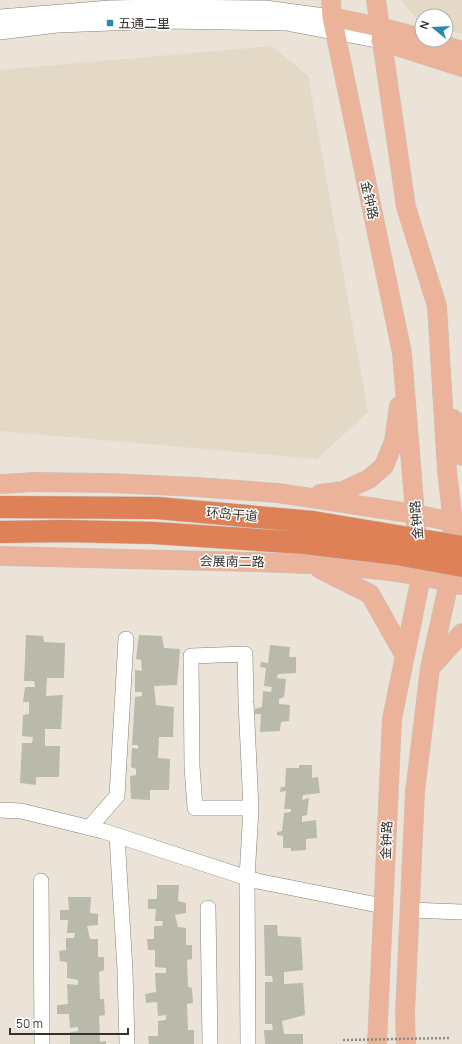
<svg xmlns="http://www.w3.org/2000/svg" width="462" height="1044" font-family="Manrope,'Noto Sans SC',sans-serif">
<style>
.built{fill:#e4d8c6}
.building{fill:#b9b9ac}
.lines{fill:none;stroke-linecap:round;stroke-linejoin:round}
.minor-casing{stroke:#878075;stroke-width:16}
.major-casing{stroke:#c6c6c4;stroke-width:20}
.minor{stroke:#fff;stroke-width:15}
.major{stroke:#ebb39a;stroke-width:19}
.highway-bridge-casing{stroke:#c6c6c4;stroke-width:23;stroke-linecap:butt}
.path-bridge{stroke:#8f8a81;stroke-width:2.5;stroke-dasharray:2 2;stroke-linecap:butt}
.highway-bridge{stroke:#de8156;stroke-width:22}
.poi-dot{fill:#2b87b4;stroke:#fff;stroke-width:1.5}
.labels{text-anchor:middle;dominant-baseline:central;stroke-width:3;stroke-linejoin:round;paint-order:stroke}
.poi-label{font-size:13px;fill:#35322d;stroke:#fff;text-anchor:start}
.street-label{font-size:13px;fill:#35322d;stroke:#fff}
</style>
<rect width="100%" height="100%" fill="#ebe3d7"/>
<!-- built -->
<path class="built" d="M401 0H462V34L446 30V16H422V24L420 23Z
M272 46 308 76 368 412 317 459 0 431V70Z"/>
<!-- building -->
<path class="building" d="M26 635 43 636 44 642 65 643 64 678H47L46 696 63 695 61 729H45V746H60L59 777H36V785L20 783 22 743H32L33 737 22 736 23 715 29 714V702H23L25 687H35L34 681H24Z
M139 635 162 636 164 648 180 649 177 685 154 686 156 705 174 707 173 737H159L158 758 170 759 169 790H150V800L131 799 130 776 136 775V769L131 767 132 748 138 749V745H132L135 697 142 696V692H135V670L142 671 141 660 136 659Z
M270 645 290 647 289 657H296V673L278 674 277 678 286 679 284 697 279 699V704L290 705 289 721 281 722 280 731 260 732 261 714H255V709L262 707 263 691 271 692 272 687 264 686 266 668 260 667 261 662 268 663Z
M299 765H312V778L318 777 320 793 303 795 302 800 309 798 307 815 302 816V822L316 820 317 838 306 839V850L291 851V848H283V836L277 835V832L282 831 284 813 291 812V809H284L286 791 280 792 281 787H285L286 768H299Z
M157 885H179L178 901 186 903V913L175 915 178 927 186 928V945H192V959L187 960 188 987 192 988 193 1003 187 1004 188 1030H194V1044H149L148 1036H158V1021L166 1020V1015L158 1016 157 1002 146 1003 145 994 156 992 155 973H166V968L155 967V950H148L147 939H154V926H162L163 921H155L156 909H148V899H157Z
M68 897H91L90 913 98 914V925L87 926 90 939H98V957H104V970L99 972 100 999H104L105 1015 99 1016 100 1042 106 1041V1044H70V1032L78 1031V1027L70 1028 69 1014H57V1005L68 1004 67 984 78 985V980L67 978V962L60 961 59 951 66 950V938H74L75 933H67L68 920H60V910H69Z
M264 925H277L278 936 301 937 303 970 284 972V984L303 983 305 1015 282 1021 284 1034H303V1044H265L264 1030H273L272 1024H265V982H273L272 976H265Z"/>
<g class="lines">
<!-- minor casing -->
<g class="minor-casing">
<path id="minor" d="M0 17 110 8 157 7 265 8 332 17
M0 32 57 25 165 21 286 23 381 41
M0 810 21 811 103 831 257 881 383 906
M89 828 117 796 126 639
M117 836 125 970 127 1044
M41 881 42 1044
M208 908 210 1044
M409 910 462 912
M248 1044 247 878 251 808 246 702 245 654 191 656 192 766 195 808H251"/>
</g>
<!-- major casing -->
<g class="major-casing">
<path id="major" d="M331 0 332 17 402 353 415 514 421 577 392 719 377 1044
M376 0 406 207 437 306 447 471 453 523 449 582 430 668 415 792 405 1014 406 1044
M332 17 379 27 422 38
M428 40 462 51
M381 41 462 67
M453 419 462 456
M0 484 34 482 110 483 196 487 278 493 415 514 462 524
M320 494 343 491 369 479 384 466 394 441 399 406
M0 556C71 558 141 559 212 561 295 563 380 564 461 585
M320 569 370 594 405 656
M431 667 462 633"/>
</g>
<!-- minor -->
<use href="#minor" class="minor"/>
<!-- major -->
<use href="#major" class="major"/>
<!-- highway-bridge casing -->
<g class="highway-bridge-casing">
<path id="highway-bridge" d="M0 507 157 508 313 522 462 547
M0 532 65 531 154 533 304 543 396 554 462 566"/>
</g>
<!-- path-bridge -->
<path class="path-bridge" d="M343 1040 450 1038"/>
<!-- highway-bridge -->
<use href="#highway-bridge" class="highway-bridge"/>
</g>
<!-- markers -->
<rect class="poi-dot" x="106" y="19" width="8" height="8" rx="2"/>
<g class="labels">
<!-- poi labels -->
<g class="poi-label">
<text x="118" y="23">五通二里</text>
</g>
<!-- street labels -->
<g class="street-label">
<text transform="translate(370 200) rotate(78)">金钟路</text>
<text transform="translate(232 514) rotate(5)">环岛干道</text>
<text transform="translate(416 520) rotate(-95)">金钟路</text>
<text transform="translate(232 561) rotate(1)">会展南二路</text>
<text transform="translate(386 840) rotate(-87)">金钟路</text>
</g>
</g>
<!-- north arrow -->
<g transform="translate(434 28) rotate(288)"><circle r="19" fill="#ffffff" stroke="#aeadab"/>
<path d="M0-3L7 15L0 10L-7 15Z" fill="#2b87b4"/>
<text y="-6" font-size="11" font-weight="bold" text-anchor="middle" fill="#35322d">N</text>
</g>
<!-- scale -->
<path d="M10 1028v6h118v-6" fill="none" stroke="#35322d" stroke-width="2"/>
<text x="16" y="1028" font-size="12" fill="#35322d" stroke="#ffffff" stroke-width="3" paint-order="stroke">50 m</text>
</svg>
